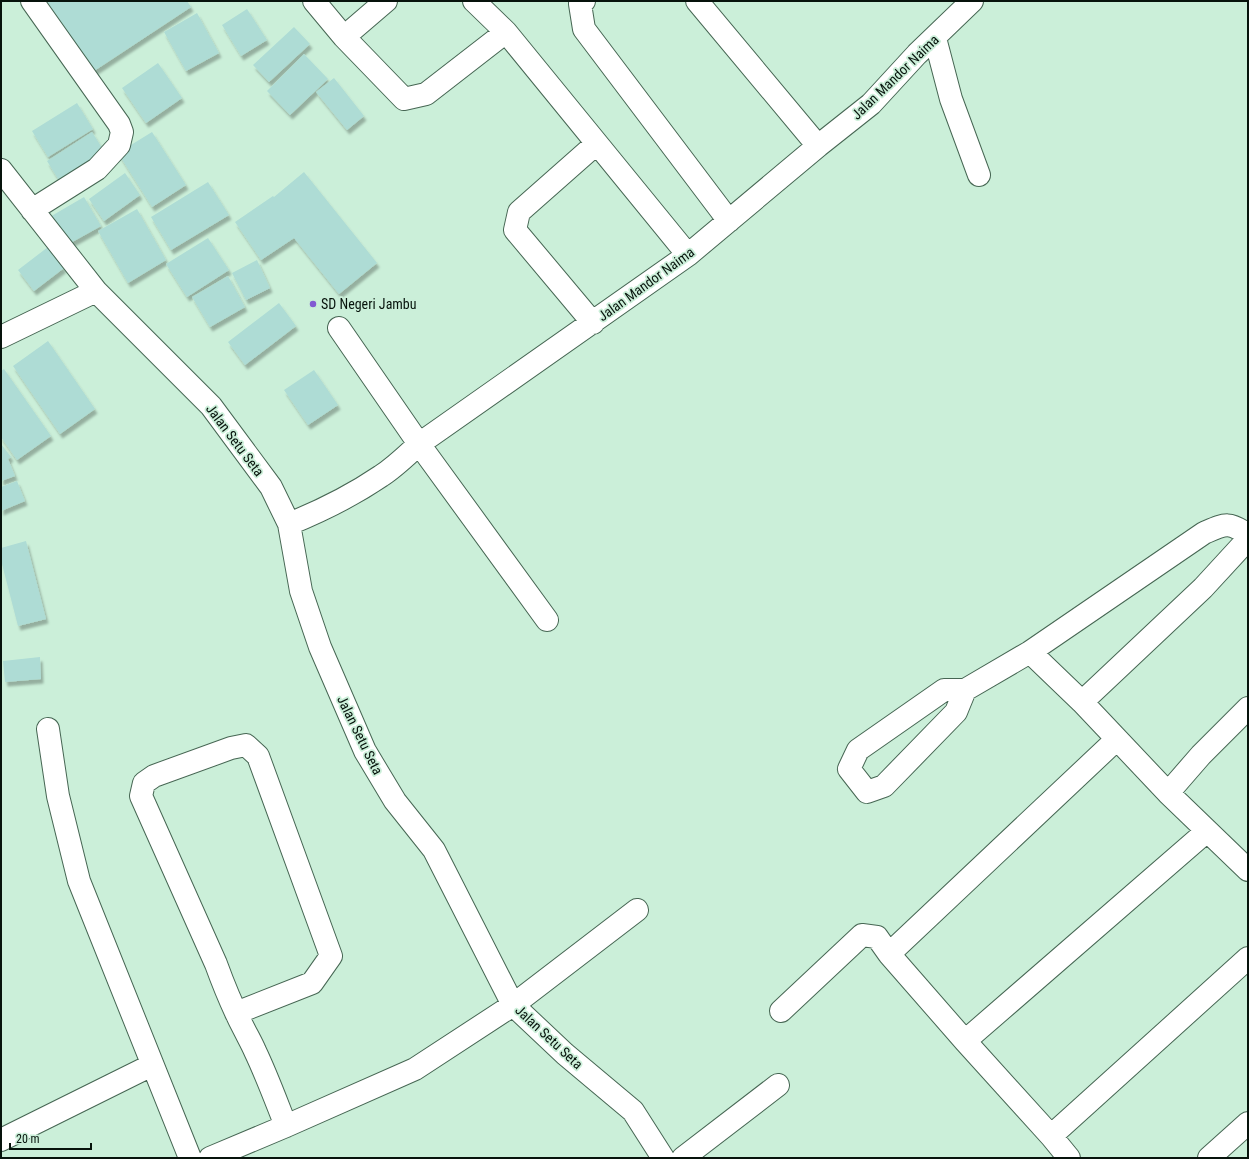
<svg xmlns="http://www.w3.org/2000/svg" width="1249" height="1159" font-family="'Roboto Condensed',sans-serif">
<style>
.building{fill:#aedcd5;filter:url(#shadow)}
.lines{fill:none;stroke-linecap:round;stroke-linejoin:round}
.minor-casing{stroke:#466653;stroke-width:24}
.minor{stroke:#fff;stroke-width:22}
.poi-dot{fill:#8159d2;stroke:#cbefd9;stroke-width:1.5}
.labels{text-anchor:middle;dominant-baseline:central;stroke-width:3.5;stroke-linejoin:round;paint-order:stroke}
.street-label{font-size:14px;fill:#07130c;stroke:#cbefd9}
.poi-label{font-size:14px;fill:#07130c;stroke:#cbefd9;text-anchor:start}
</style>
<defs>
<filter id="shadow"><feDropShadow dx="2.5" dy="4.5" stdDeviation="1" flood-color="#0004"/></filter>
</defs>
<rect width="100%" height="100%" fill="#cbefd9"/>
<!-- building -->
<path class="building" d="M40 1H187L191 7 88 75Z
M247 9 267 40 241 56 222 25Z
M197 13 219 53 186 71 164 32Z
M294 27 310 44 269 82 253 65Z
M304 54 328 79 290 115 267 91Z
M158 63 182 98 146 123 122 88Z
M334 78 364 116 347 130 316 92Z
M77 103 93 129 48 157 32 131Z
M92 132 107 156 62 185 47 161Z
M152 132 186 185 152 207 118 153Z
M304 172 377 263 339 294 294 238 261 260 235 222 273 196 274 197Z
M125 173 140 195 104 221 89 199Z
M208 182 229 215 171 250 151 217Z
M84 197 101 226 65 246 48 218Z
M137 209 166 260 128 283 98 231Z
M208 238 229 270 187 297 166 264Z
M48 247 64 268 34 291 18 270Z
M257 260 270 288 246 300 232 273Z
M228 276 245 307 210 327 192 297Z
M279 303 296 326 245 365 228 342Z
M48 341 95 409 60 434 13 366Z
M4 369 51 436 17 460 1 437V371Z
M314 370 338 405 308 425 284 390Z
M1 444 11 457 8 459 15 476 1 481Z
M17 481 25 501 1 511V487Z
M26 541 46 619 18 626 1 560V548Z
M40 657 41 679 5 682 3 661Z"/>
<g class="lines">
<!-- minor casing -->
<g class="minor-casing">
<path id="minor" d="M32 1 119 124 122 132 119 145 97 169 32 210
M314 1 344 37 404 99 426 94 506 32
M474 1 506 32 688 255
M584 1 580 4 584 29 729 221
M697 1 818 146
M344 37 386 1
M935 38 951 99 979 175
M1 170 96 291 211 406 271 487 289 524 301 591 320 647 365 751 395 801 434 850 513 1005 565 1054 633 1111 663 1158
M593 323 515 230 519 212 596 144
M339 328 419 444 547 620
M1 337 96 291
M289 524C321 511 353 495 381 476 395 467 407 455 419 444L688 255 818 146 871 104 917 54 972 1
M1030 652 1204 533C1225 524 1229 521 1248 535
M965 690 956 712 884 786 867 792 849 769 858 750 944 690H965L1030 652 1082 702 1117 739 889 954 965 1041 1051 1136 1069 1158
M1082 702 1203 588 1248 539
M48 729 58 796 79 881 190 1158
M1117 739 1168 793 1248 870
M1168 793 1201 755 1248 708
M781 1011 862 935 877 937 889 954
M236 1013 312 983 331 956 258 756 246 745 231 748 154 776 144 783 141 796 216 964C224 986 233 1008 244 1029 248 1037 252 1044 255 1051 267 1076 276 1101 286 1126
M965 1041 1207 831
M1051 1136 1248 958
M1 1140 152 1065
M210 1158 286 1126 415 1069 513 1005 637 910
M683 1158 778 1085
M1209 1158 1248 1123"/>
</g>
<!-- minor -->
<use href="#minor" class="minor"/>
</g>
<!-- markers -->
<circle class="poi-dot" cx="313" cy="304" r="4"/>
<g class="labels">
<!-- street labels -->
<g class="street-label">
<text transform="translate(895 77) rotate(-44)">Jalan Mandor Naima</text>
<text transform="translate(646 284) rotate(-36)">Jalan Mandor Naima</text>
<text transform="translate(235 440) rotate(53)">Jalan Setu Seta</text>
<text transform="translate(360 735) rotate(64)">Jalan Setu Seta</text>
<text transform="translate(549 1037) rotate(43)">Jalan Setu Seta</text>
</g>
<!-- poi labels -->
<g class="poi-label">
<text x="321" y="304">SD Negeri Jambu</text>
</g>
</g>
<!-- border -->
<rect width="1249" height="1159" fill="none" stroke="#07130c" stroke-width="4"/>
<!-- scale -->
<path d="M10 1143v6h81v-6" fill="none" stroke="#07130c" stroke-width="2"/>
<text x="16" y="1143" font-size="12" fill="#07130c" stroke="#cbefd9" stroke-width="3" paint-order="stroke">20 m</text>
</svg>
